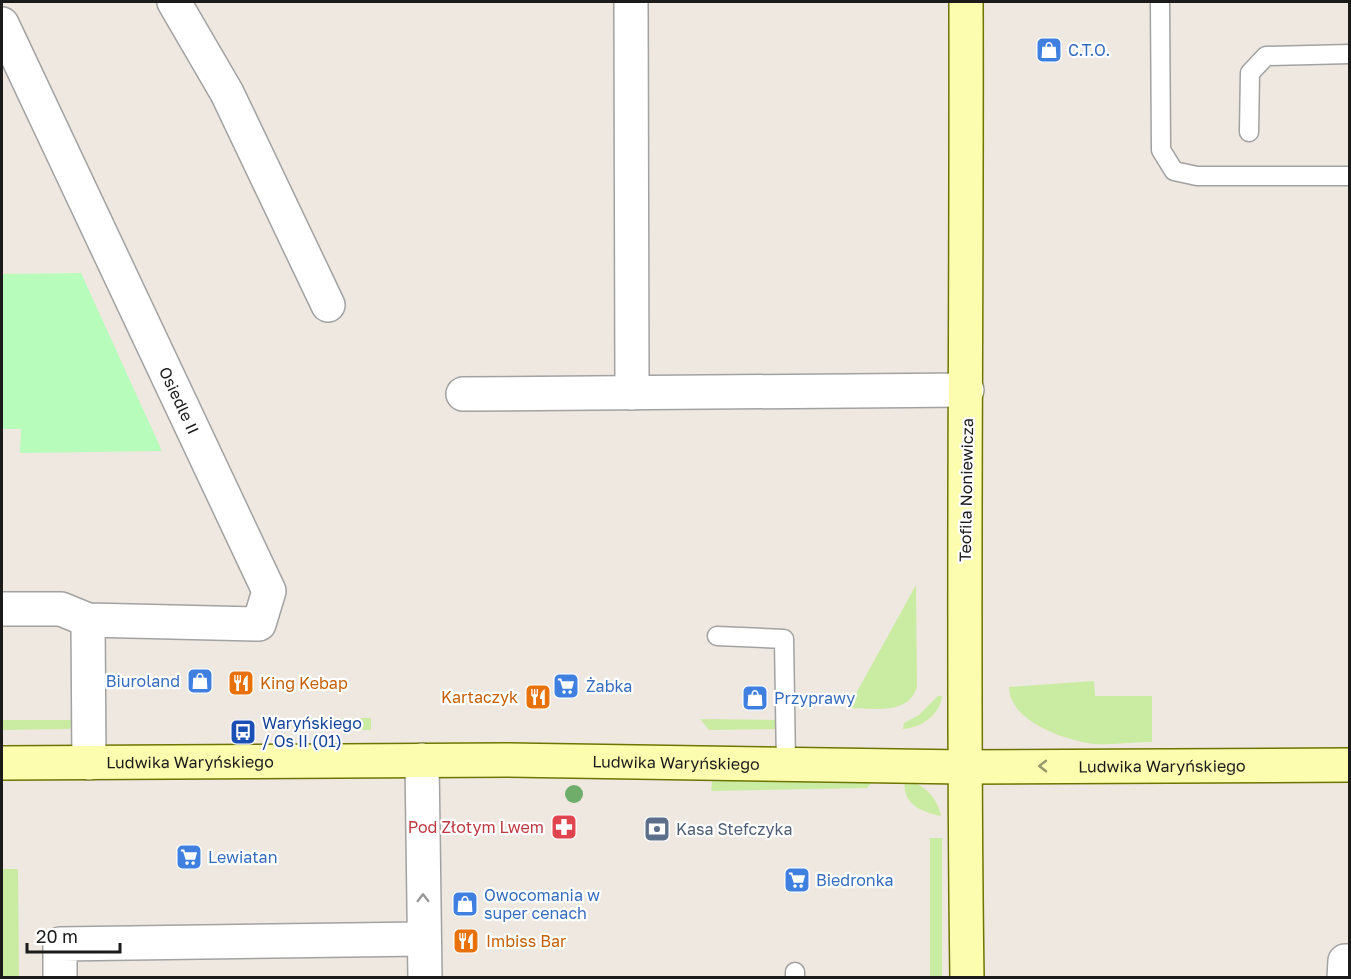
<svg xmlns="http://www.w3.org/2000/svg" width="1351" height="979" font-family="'Golos Text',sans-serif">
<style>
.grass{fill:#caeca2}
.park{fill:#b8fcbb}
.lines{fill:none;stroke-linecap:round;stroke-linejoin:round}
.lane-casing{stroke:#a2a2a2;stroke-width:21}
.street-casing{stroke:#a2a2a2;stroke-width:36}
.secondary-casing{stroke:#6d7500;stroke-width:36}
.lane{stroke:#fff;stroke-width:18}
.street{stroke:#fff;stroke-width:33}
.secondary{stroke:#fdfdaf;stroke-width:33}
.tree{fill:#6eae6a}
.oneway{stroke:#97976c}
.oneway2{stroke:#989898}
.labels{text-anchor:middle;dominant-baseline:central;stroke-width:4.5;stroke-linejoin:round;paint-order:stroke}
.shop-label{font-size:16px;fill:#366cbe;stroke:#fff;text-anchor:start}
.street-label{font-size:16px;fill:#1b1b1b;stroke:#fff}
.food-label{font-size:16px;fill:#c56008;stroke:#fff;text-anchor:start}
.transit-label{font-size:16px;fill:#164399;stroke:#fff;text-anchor:start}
.health-label{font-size:16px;fill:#be3a42;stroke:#fff;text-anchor:end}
.service-label{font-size:16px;fill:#4e5e75;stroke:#fff;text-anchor:start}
</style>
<rect width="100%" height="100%" fill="#eee8e0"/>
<!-- grass -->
<path class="grass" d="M916 585 917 687C908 716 872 708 848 708Z
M1094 681 1095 696H1152V742C1130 742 1103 747 1082 742 1054 735 1010 719 1009 687Z
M938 696H942C940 715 921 728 903 729L904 723 919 715Z
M304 718H371V730L293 729Z
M700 719 778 720 782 729 709 730Z
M2 720H79L69 729 2 730Z
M905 780C923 783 938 798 941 816 922 812 901 804 905 780Z
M712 781H873L867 788 711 791Z
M930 838H942V977H930Z
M2 869H18L19 977H2Z"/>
<!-- park -->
<path class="park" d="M81 273 162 451 20 453 21 429H2V274Z"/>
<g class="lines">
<!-- lane casing -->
<g class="lane-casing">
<path id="lane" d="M1160 2 1161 150 1174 171 1197 176H1350
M1249 132 1250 73 1266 56 1350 54
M717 636 784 639 786 764
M795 972V978"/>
</g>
<!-- street casing -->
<g class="street-casing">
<g id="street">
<path d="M174 2 227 93 328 305"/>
<path d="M631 2 632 393"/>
<path id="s1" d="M2 24 269 591 259 624 88 620 61 609H2"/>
<path d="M463 394 967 390"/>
<path d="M88 620 89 763"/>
<path d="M422 760 425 978"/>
<path d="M60 978V944L423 939"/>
<path d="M1344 978 1345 961H1350"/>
</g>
</g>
<!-- secondary casing -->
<g class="secondary-casing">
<g id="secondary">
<path d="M966 2C967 327 962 652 967 978"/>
<path id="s2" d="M2 763 508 760 964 767 1350 765"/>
</g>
</g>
<!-- lane -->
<use href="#lane" class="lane"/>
<!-- street -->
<use href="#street" class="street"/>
<!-- secondary -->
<use href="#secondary" class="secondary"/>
</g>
<!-- trees -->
<circle class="tree" cx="574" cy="794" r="9"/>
<!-- one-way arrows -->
<defs><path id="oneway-chevron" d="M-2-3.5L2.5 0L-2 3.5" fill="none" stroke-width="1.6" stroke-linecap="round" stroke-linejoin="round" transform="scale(1.5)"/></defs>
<use class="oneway" href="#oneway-chevron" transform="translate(1043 766) rotate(180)"/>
<use class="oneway2" href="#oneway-chevron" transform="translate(423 898) rotate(-90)"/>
<!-- icons -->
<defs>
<g id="shop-square" transform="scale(1.35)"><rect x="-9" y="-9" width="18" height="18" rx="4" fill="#3f7fe0" stroke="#fff"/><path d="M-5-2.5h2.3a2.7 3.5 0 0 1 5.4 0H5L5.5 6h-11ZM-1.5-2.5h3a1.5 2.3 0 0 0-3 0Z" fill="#fff"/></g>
<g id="restaurant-square" transform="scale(1.35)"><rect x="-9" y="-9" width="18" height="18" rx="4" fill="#e8710a" stroke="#fff"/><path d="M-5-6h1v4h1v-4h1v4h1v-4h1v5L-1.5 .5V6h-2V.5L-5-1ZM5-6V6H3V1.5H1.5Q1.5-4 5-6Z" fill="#fff"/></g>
<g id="supermarket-square" transform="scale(1.35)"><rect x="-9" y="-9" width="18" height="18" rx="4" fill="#3f7fe0" stroke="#fff"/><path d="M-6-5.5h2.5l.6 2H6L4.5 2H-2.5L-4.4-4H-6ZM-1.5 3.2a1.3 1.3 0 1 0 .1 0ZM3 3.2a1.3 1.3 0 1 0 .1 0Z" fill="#fff"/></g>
<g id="bus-square" transform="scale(1.35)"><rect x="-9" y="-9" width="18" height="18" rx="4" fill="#1a4fb4" stroke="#fff"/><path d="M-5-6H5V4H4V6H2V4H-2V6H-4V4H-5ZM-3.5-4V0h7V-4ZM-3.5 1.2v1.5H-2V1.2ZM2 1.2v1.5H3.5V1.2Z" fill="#fff"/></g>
<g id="pharmacy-square" transform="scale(1.35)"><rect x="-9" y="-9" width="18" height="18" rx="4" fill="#e0444e" stroke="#fff"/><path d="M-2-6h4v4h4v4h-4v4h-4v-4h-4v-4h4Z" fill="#fff"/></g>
<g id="bank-square" transform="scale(1.35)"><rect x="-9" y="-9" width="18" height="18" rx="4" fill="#5c6f8a" stroke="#fff"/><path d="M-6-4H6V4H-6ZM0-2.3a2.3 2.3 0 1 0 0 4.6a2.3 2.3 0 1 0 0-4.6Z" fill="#fff"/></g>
</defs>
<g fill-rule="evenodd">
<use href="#shop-square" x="1049" y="50"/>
<use href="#shop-square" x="200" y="681"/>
<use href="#restaurant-square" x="241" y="683"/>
<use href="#supermarket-square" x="566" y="686"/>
<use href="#restaurant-square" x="538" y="697"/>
<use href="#shop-square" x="755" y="698"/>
<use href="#bus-square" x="243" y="732"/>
<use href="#pharmacy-square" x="564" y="827"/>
<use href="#bank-square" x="657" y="829"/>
<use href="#supermarket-square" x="189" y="857"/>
<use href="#supermarket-square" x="797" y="880"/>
<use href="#shop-square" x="465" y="904"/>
<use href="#restaurant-square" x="466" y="941"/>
</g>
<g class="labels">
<!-- shop labels -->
<g class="shop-label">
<text x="1068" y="50">C.T.O.</text>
<text x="180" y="681" text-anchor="end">Biuroland</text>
<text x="586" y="686">Żabka</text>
<text x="774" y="698">Przyprawy</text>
<text x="208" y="857">Lewiatan</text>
<text x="816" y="880">Biedronka</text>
<text x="484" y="895">Owocomania w<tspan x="484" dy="18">super cenach</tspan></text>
</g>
<!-- street labels -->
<g class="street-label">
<text stroke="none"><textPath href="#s1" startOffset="416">Osiedle II</textPath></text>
<text transform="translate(966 490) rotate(-89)">Teofila Noniewicza</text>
<text stroke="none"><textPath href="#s2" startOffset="188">Ludwika Waryńskiego</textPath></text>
<text stroke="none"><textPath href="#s2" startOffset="674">Ludwika Waryńskiego</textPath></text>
<text stroke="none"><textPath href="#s2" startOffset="1160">Ludwika Waryńskiego</textPath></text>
</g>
<!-- food labels -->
<g class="food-label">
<text x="260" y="683">King Kebap</text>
<text x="518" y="697" text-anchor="end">Kartaczyk</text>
<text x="486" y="941">Imbiss Bar</text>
</g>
<!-- transit labels -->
<g class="transit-label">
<text x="262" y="723">Waryńskiego<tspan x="262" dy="18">/ Os II (01)</tspan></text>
</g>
<!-- health labels -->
<g class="health-label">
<text x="544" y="827">Pod Złotym Lwem</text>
</g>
<!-- service labels -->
<g class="service-label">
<text x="676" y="829">Kasa Stefczyka</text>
</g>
</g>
<!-- border -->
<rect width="1351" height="979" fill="none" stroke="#1b1b1b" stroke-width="6"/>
<!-- scale -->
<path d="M27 943v9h93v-9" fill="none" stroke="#1b1b1b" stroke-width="3"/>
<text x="36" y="943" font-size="18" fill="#1b1b1b" stroke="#ffffff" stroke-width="4.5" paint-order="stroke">20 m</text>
</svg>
